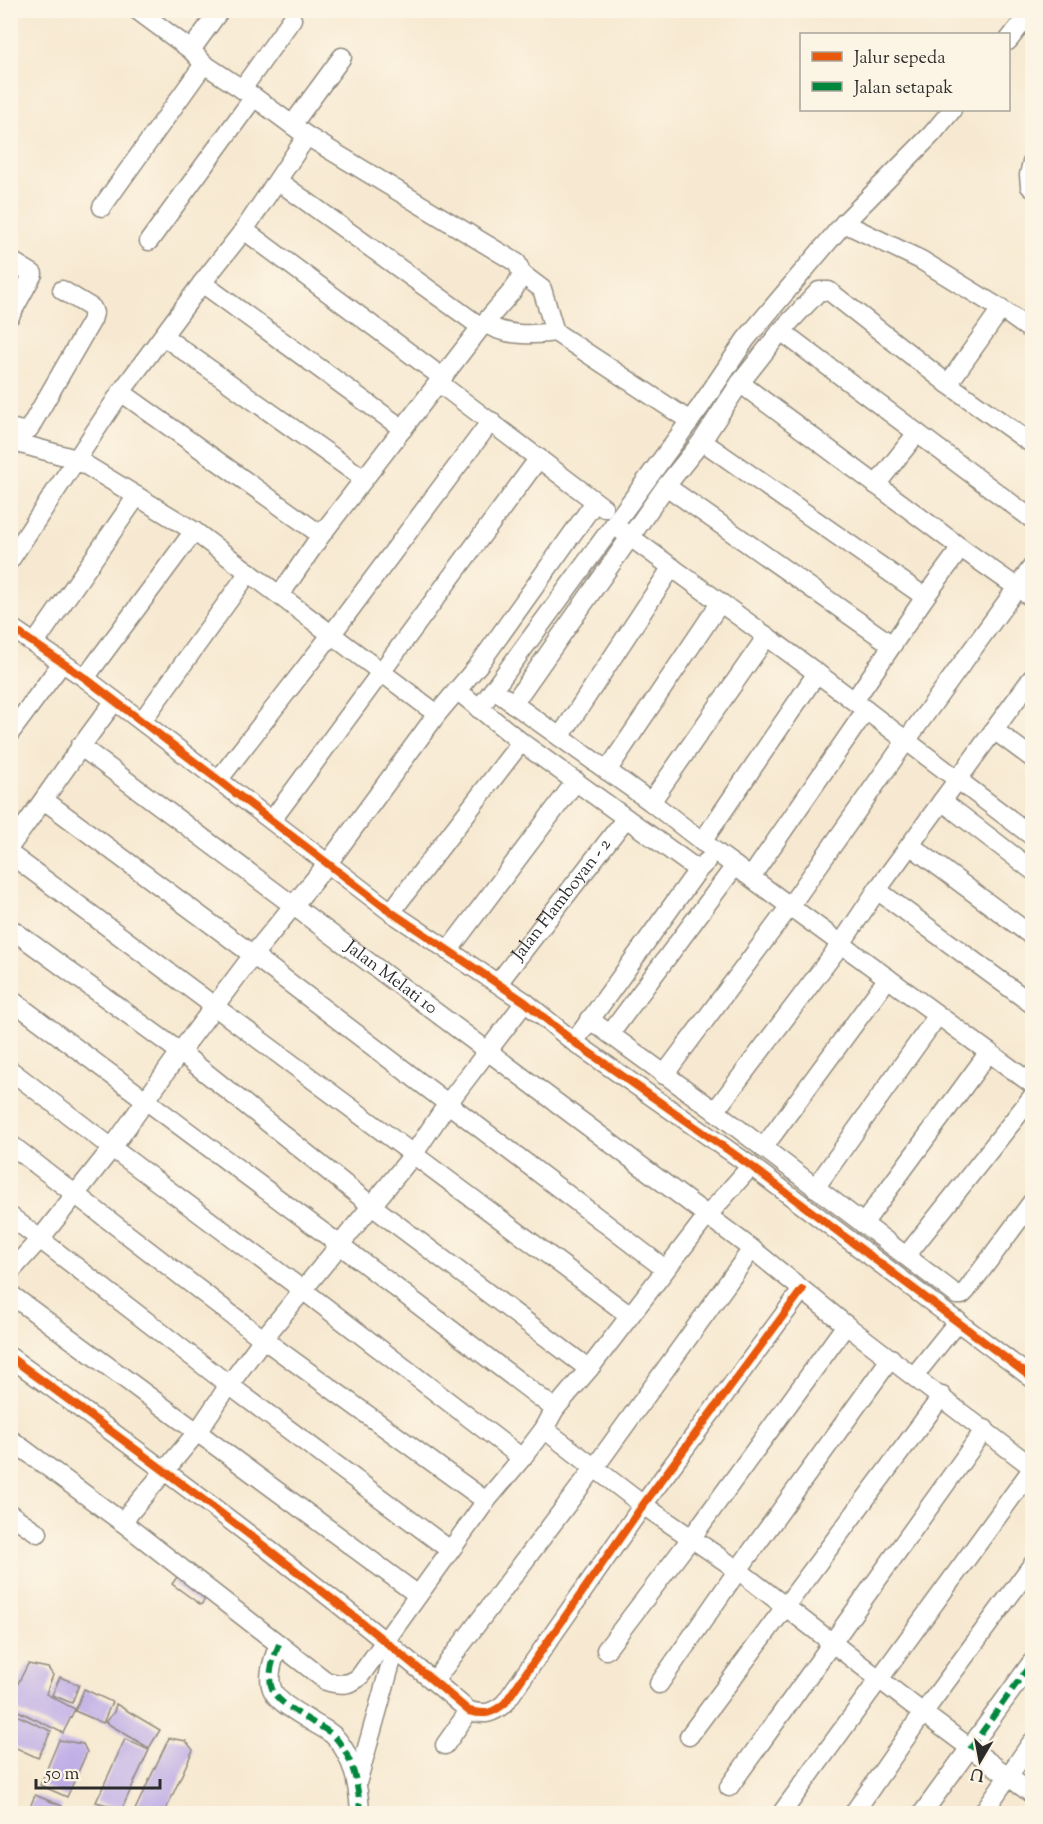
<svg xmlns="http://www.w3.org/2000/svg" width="1043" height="1824" font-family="'Sorts Mill Goudy',serif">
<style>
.building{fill:#bfade6}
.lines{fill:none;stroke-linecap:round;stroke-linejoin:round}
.street-casing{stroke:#918a7e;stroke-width:21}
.street{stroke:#fff;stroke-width:18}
.quiet{stroke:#00873e;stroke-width:6;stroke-dasharray:12 6;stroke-linecap:butt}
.cycleway-casing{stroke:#fcf5e5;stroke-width:11}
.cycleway{stroke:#e8590c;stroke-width:8}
.labels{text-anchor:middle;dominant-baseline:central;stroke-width:4.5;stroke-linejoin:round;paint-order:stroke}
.street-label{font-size:18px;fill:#2b2b2b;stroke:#fcf5e5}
</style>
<rect width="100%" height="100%" fill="#fcf5e5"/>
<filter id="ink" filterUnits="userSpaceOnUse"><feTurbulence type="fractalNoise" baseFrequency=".0167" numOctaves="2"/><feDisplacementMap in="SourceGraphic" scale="12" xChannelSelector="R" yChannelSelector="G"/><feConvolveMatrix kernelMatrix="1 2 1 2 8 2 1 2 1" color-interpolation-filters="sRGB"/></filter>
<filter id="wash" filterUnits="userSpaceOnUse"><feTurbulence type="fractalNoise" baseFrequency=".008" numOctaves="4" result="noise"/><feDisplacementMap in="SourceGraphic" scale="24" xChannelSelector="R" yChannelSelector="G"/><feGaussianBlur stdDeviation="1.35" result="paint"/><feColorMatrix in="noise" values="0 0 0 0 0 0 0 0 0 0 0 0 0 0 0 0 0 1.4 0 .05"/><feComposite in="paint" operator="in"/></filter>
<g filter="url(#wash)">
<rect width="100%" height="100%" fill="#f7e9d1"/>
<g id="blocks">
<!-- building -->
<path class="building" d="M179 1574 208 1594 201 1605 172 1584Z
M28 1664 48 1668 53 1675 46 1694 75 1709 63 1733 10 1707V1699Z
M60 1677 79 1685 72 1703 52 1695Z
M84 1689 112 1702 103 1723 75 1711Z
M116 1704 160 1730 149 1748 105 1722 114 1712Z
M10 1712 51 1731 38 1758 10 1745Z
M169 1738 186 1741 193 1750 164 1814H133Z
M125 1739 149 1750 120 1813 114 1807 96 1802Z
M59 1740 83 1744 87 1752 67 1797 40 1785Z
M35 1795 62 1806 59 1814H27Z
M94 1805 114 1809 117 1814H90Z"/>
</g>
</g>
<g filter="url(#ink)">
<use href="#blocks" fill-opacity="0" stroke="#918a7e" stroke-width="1.5"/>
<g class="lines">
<!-- street casing -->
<g class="street-casing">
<g id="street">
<path d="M137 10 191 50"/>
<path d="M1008 41 1032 10"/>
<path d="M204 64 191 50 220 10"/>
<path d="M242 89 292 19"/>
<path d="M292 125 342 57"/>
<path d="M1032 162 1029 175 1030 186 1032 188"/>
<path d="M278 181 481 327"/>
<path d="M102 207 204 64 254 97 307 136 517 263 522 274 514 289 481 327 321 535 280 595"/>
<path d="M844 223 921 260 1001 309 1032 331"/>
<path d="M244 230 443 378"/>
<path d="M149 241 254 97"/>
<path d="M10 260 33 274 10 316"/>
<path d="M522 274 542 289 555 332"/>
<path d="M202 283 403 429"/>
<path d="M485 323C505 337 532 335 555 332L690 421"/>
<path d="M781 331 1032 519"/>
<path d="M163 336 364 479"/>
<path d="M439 383 604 508"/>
<path d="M740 383 961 548 1032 598"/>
<path d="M948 384 1001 309"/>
<path d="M121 392 321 535"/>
<path d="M10 428 22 431 29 429 92 320 94 313 92 308 62 290"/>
<path d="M10 441 76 459 194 531 437 714"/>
<path d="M702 441 925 597"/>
<path d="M876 485 917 433"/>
<path d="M666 486 892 645"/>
<path d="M622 531 817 673 1032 836"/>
<path d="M10 560 121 392 202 283 244 230 307 136"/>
<path d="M10 627 85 678 391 912 525 1002 574 1042 751 1166 1032 1378"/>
<path d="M35 643 137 496"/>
<path d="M85 678 194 531"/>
<path d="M458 691 521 742 698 870"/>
<path d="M504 697 651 802 716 852 1032 1084"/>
<path d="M854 701 925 597 961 548"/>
<path d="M513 704 666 486 702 441 740 383 781 331 819 291H829L948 384 1032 444"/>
<path d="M479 709 700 407 746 339 844 223 932 134 952 110"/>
<path d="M142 721 249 572"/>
<path d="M994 730 1032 758"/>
<path d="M10 733 62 663"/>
<path d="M560 737 672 567"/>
<path id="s1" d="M80 746 752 1249 846 1325 1032 1467"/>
<path d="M607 771 720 603"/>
<path d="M219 779 331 635 491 421"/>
<path d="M44 800 253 955 665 1269"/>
<path d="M942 801 1032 870"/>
<path d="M651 802 767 636"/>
<path d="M272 820 539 458"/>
<path d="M702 842 817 673"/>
<path d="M910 845 1032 936"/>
<path d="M10 846C46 798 78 748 115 701"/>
<path d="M10 854 629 1315"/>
<path d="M751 877 866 710"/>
<path d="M877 890 1032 1004"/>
<path d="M391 912 521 742"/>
<path d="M10 928 180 1052 372 1206 589 1369"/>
<path d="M448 951 576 781"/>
<path id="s2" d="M498 983 626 818"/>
<path d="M10 999 340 1245 555 1409"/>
<path d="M589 1019 715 1111 957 1295H962L966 1291 1032 1202"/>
<path d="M610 1034 735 866"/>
<path d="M574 1042 698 870 706 862"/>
<path d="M10 1070 112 1148 304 1291 522 1458"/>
<path d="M664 1075 790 906 906 741 1032 567"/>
<path d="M715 1111 841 944 877 890 1032 678"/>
<path d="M10 1144 263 1339 486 1501"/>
<path d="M763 1148 888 978"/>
<path d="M815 1188 938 1015"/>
<path d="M10 1216 229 1385 450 1550"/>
<path d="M863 1224 989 1052"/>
<path d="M906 1256 1032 1097"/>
<path d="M10 1272 40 1239 112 1148 180 1052 253 955 328 863 437 714 480 663 595 502"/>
<path d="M10 1294 418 1595"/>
<path d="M10 1357C166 1471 322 1586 469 1711 485 1715 492 1714 505 1703L643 1505 802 1290"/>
<path d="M914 1376 958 1321"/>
<path d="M544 1429 643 1505 738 1570 923 1713 1032 1794"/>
<path d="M10 1439 122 1522 326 1681C339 1685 350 1686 360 1676L486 1501 522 1458 544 1429 555 1409 589 1369 707 1216 751 1166"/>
<path d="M10 1514 38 1533"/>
<path d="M122 1522 198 1431 229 1385 263 1339 413 1155 448 1103 525 1002"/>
<path d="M279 1644C259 1694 274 1698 314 1723 321 1727 329 1731 334 1736 353 1756 359 1787 360 1814"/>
<path d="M606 1650 692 1537 846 1325"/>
<path d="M434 1681 595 1467 752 1249"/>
<path d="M659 1684 738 1570 891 1358"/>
<path d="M689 1736 942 1396"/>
<path d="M445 1745 469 1711"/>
<path d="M357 1783 395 1649"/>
<path d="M729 1787 985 1429"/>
<path d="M781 1814 1032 1469"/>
<path d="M853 1814 923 1713 1032 1565"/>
<path d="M922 1814 1032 1662"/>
<path d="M982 1814 1032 1742"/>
</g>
</g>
<!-- street -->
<use href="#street" class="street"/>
<!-- quiet -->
<path class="quiet" d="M279 1644C259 1694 274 1698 314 1723 321 1727 329 1731 334 1736 353 1756 359 1787 360 1814
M970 1749 1032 1662"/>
<!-- cycleway casing -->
<g class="cycleway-casing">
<path id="cycleway" d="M10 627 85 678 391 912 525 1002 574 1042 751 1166 1032 1378
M10 1357C166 1471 322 1586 469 1711 485 1715 492 1714 505 1703L643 1505 802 1290"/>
</g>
<!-- cycleway -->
<use href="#cycleway" class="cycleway"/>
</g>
</g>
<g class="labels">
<!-- street labels -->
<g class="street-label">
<text stroke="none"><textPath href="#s2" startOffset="105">Jalan Flamboyan - 2</textPath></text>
<text stroke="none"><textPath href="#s1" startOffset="388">Jalan Melati 10</textPath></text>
</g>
</g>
<!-- margin -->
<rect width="1043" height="1824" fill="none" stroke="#fcf5e5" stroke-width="36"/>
<!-- legend -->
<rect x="800" y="33" width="210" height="78" fill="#fcf5e5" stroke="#a8a49b" stroke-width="1.5"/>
<rect x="812" y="52" width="30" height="9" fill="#e8590c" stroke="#a8a49b" stroke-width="1.5"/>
<text x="854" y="63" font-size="18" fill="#2b2b2b">Jalur sepeda</text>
<rect x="812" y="82" width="30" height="9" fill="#00873e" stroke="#a8a49b" stroke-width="1.5"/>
<text x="854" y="93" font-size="18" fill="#2b2b2b">Jalan setapak</text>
<!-- north arrow -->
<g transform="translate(980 1761) rotate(190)" stroke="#fcf5e5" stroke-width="4.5" paint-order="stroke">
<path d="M0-4.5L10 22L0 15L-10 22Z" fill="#2b2b2b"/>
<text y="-9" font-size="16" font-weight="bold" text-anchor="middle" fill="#2b2b2b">U</text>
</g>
<!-- scale -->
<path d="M36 1779v9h124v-9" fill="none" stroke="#2b2b2b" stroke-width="3"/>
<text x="45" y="1779" font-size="18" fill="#2b2b2b" stroke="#fcf5e5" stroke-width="4.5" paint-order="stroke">50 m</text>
</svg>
